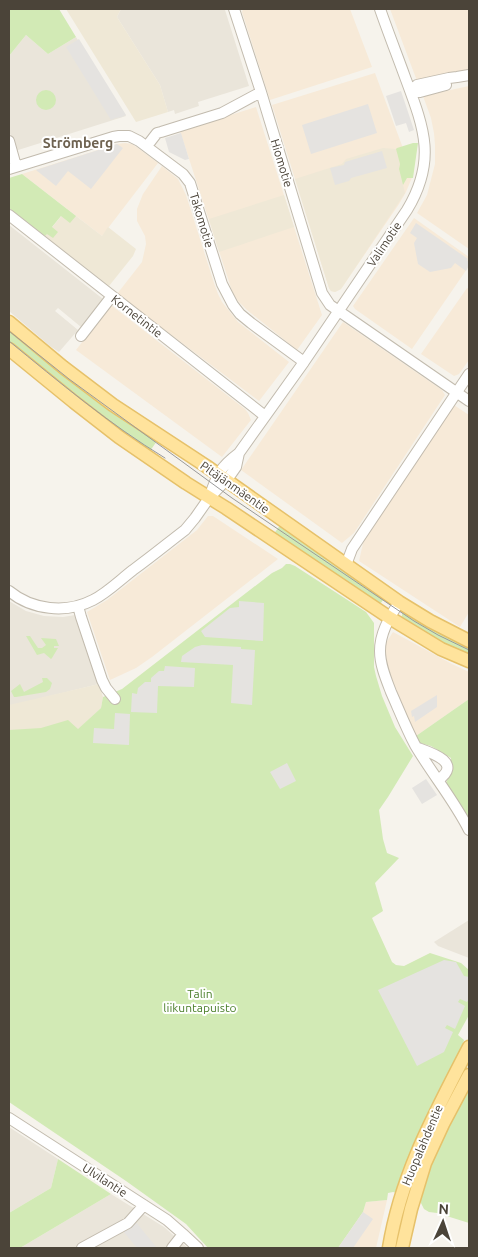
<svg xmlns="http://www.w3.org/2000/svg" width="478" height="1257" font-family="Ubuntu,sans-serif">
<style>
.residential{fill:#eae5da}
.commercial{fill:#f7ead8}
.education{fill:#efe8d6}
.green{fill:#d2eab5}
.parking{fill:#e5e3e0}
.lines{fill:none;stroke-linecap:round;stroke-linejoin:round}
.minor-casing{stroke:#c2bbae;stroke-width:12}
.major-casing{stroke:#e6c16a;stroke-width:15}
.minor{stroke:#fff;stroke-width:10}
.major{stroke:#ffe39c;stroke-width:12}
.tram{stroke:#9a9a9a;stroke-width:1}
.labels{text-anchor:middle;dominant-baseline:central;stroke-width:4;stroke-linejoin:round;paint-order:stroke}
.street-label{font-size:12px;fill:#4b4439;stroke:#fff}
.park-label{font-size:12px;fill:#4a7f2a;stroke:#fff}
.neighbourhood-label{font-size:14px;font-weight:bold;fill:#6e6250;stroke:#fff}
</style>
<rect width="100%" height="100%" fill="#f6f3ec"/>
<!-- residential -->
<path class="residential" d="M121 9H223L225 10 249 86 198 102 199 106 175 114 174 110 168 112 160 85 117 17Z
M26 35 48 54 76 37 126 116 15 151 9 130V107L10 104 9 100V56Z
M9 225 103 299 81 327 58 308 55 311 78 330 59 352 50 346 9 311Z
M9 601 26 611 44 616 63 617 75 615 99 684 9 706Z
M469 920V958L438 946 434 942Z
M9 1127 58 1159 51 1188 9 1213Z
M111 1194 164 1227 188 1248H20Z"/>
<!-- commercial -->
<path class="commercial" d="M243 9H350L372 67 270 100 242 12Z
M390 9H469V70L417 81Z
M375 73 413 175 406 192 399 204 341 289 335 292 331 291 329 288 272 105Z
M469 86V249L417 213 427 195 435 164V145L434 133 431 118 423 96Z
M256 107 322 315 297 350 247 310 238 301 232 291 180 131Z
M125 143 132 144 138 148 158 163 102 236 22 174 117 144Z
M162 166 178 179 186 195 214 283 218 294 222 302 238 322 289 362 259 401 117 294 142 262 146 244 145 236 137 221V209L143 194Z
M414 218 469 257V266L412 349 355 309 353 306Z
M467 288 469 289V360L459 374 454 376 421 354Z
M111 305 245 409 248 413 251 420 222 457 76 350Z
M343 322 442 390 445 395 354 533 342 543 241 470Z
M454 405 469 415V612L460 627 359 561 364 539Z
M208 516H213L278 559 152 657 136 668 110 680 87 612 107 600 197 530Z
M393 632 452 664 469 672V699L416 736 400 704 385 660 386 643Z
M387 1200 376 1248H338L363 1212 366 1202Z"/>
<!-- education -->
<path class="education" d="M66 9H121L117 17 160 85 168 112 136 122Z
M383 148 396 149 400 164 399 169 405 193 341 289 335 292 331 291 329 288 295 179 342 164 346 159Z
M284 195 294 227 219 252 209 219Z
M67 209 102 236 108 227 136 249 133 256 109 286 45 236Z
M99 684 103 697 101 708 66 741 9 766V705Z"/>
<!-- green -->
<path class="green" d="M9 9H59L76 37 48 54 26 35 9 56Z
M36 100a10 10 0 1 1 20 0a10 10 0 1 1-20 0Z
M413 143H418L413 178H407L403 185 399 169 400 164 396 149 397 148Z
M22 174 76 216 70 223 61 216 52 227 58 232 53 238 47 234 45 236 9 208V178Z
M9 327 159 438 150 451 118 431 9 345Z
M281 524 386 596 378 607 273 535Z
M286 564H290L295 566 366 612 374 623V667L376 676 382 696 395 727 413 756 388 797 379 810 383 839 387 853 399 858 375 883 383 911 372 918 392 962 396 965 404 966 430 953 461 963 469 970V1015L458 1035 464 1040 460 1054 429 1110 397 1193 393 1192 388 1193 387 1200 366 1202 363 1212 338 1248H208L186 1224 126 1181 9 1102V730L41 728 68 720 78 729 101 708 103 697 122 689 272 573 282 568Z
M403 610 469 643V658L401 620Z
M26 636H30L38 648H42L46 645 41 638 56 639 59 646H54V648H58L52 658 51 659 44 653 37 655Z
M42 678H47L52 683 50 689 46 692 16 697H14L11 691 20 684 24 692 43 682Z
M469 699V821L446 783 451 772V758L431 746 420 743 416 736Z
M469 1087V1223L437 1213 429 1212 424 1209 419 1199 442 1136Z
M58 1159 111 1194 20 1248H9V1213L51 1188Z"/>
<!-- parking -->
<path class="parking" d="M79 39 126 115 122 117 116 118 111 120 66 47Z
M401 91 414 130 409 132 406 123 396 126 386 96Z
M368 104 377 133 311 154 302 125Z
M181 133 189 159 185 160 169 152 165 138Z
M117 144 123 148 91 189 68 171 56 186 36 170Z
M382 151 387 168 351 178 349 181 335 185 330 168 344 165 345 162Z
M416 223 468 259 467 260 469 262V265L466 271 455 263 451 268 430 272 418 264 414 243 417 238 410 233Z
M239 601 264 603 263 641 205 637 201 631 230 608 239 607Z
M202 645 241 647V649L255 650 252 705 231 703 233 665 181 662 182 656 195 647Z
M165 666 195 668 194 687 158 686 157 713 131 712 132 693 137 694 138 688 145 682H151V678L159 671H164Z
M437 695V707L415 722 414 716 412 717 411 711Z
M115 713 130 714 129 745 93 743 94 728 114 729Z
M287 763 296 781 280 789 270 772Z
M426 779 437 795 422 804 412 788Z
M444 960 456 962 464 976 469 977V998L467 1002 460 999 458 1002 465 1006 455 1029 447 1025 445 1028 453 1032 444 1052 417 1066 378 990Z
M363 1212 373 1219 353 1248H338Z
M135 1221 157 1248H137L123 1231Z"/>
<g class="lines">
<!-- minor casing -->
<g class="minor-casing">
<path id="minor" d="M234 9 261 92 322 293 330 305 469 401
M411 91 417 85 449 78 457 77 469 75
M411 91 420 92 446 85
M9 141 16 166
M147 146 157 133 161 132 222 113 261 92
M9 169 113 137 119 136H129L139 141 183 174 190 183 222 284 233 305 240 314 251 323 304 362
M9 215 265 416
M81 336 112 296
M209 498C217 475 219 468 239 453L304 362 407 210C437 160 424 128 405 77 397 55 388 32 380 9
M346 565 352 549 469 374
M9 591C32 610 66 614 93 600 107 593 120 580 133 570 151 557 168 543 185 530L195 518 209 498 229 477 236 467 239 453
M399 602C390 617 380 632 380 651 380 665 386 679 391 692 399 710 406 728 415 745 432 774 454 800 469 830
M78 606 81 617 102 680 106 688 115 699
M418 748C432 753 463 763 438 780
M9 1118 167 1220 183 1234 198 1248
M82 1248 128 1223 144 1205
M172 1248 183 1234"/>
</g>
<!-- major casing -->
<g class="major-casing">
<path id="major" d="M9 322 63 367 113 405 206 466 399 602 430 621 469 641
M9 349 74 402 119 437 186 483 226 508 390 618 441 649 469 661
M389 1248C401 1174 435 1113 469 1047
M402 1248 411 1209 425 1163 443 1124 469 1075"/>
</g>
<!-- minor -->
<use href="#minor" class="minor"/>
<!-- major -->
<use href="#major" class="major"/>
<!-- tram -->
<path class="tram" d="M9 331 69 379 232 498 414 621 438 635 469 650
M9 341C59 382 109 424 165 458"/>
</g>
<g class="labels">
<!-- street labels -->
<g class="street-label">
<text transform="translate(282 163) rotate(73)">Hiomotie</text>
<text transform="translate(202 220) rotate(73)">Takomotie</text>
<text transform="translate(384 244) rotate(-56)">Valimotie</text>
<text transform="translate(137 316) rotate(38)">Kornetintie</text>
<text transform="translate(235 487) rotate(35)">Pitäjänmäentie</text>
<text transform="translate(422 1145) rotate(-67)">Huopalahdentie</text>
<text transform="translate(105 1180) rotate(33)">Ulvilantie</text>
</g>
<!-- park labels -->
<g class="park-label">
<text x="200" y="993">Talin<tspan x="200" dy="14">liikuntapuisto</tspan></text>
</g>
<!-- neighbourhood labels -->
<g class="neighbourhood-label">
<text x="78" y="143">Strömberg</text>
</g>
</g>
<!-- border -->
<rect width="478" height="1257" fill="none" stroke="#4b4439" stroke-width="20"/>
<!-- north arrow -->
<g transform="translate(443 1222) rotate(3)" stroke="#ffffff" stroke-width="4" paint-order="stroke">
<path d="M0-4L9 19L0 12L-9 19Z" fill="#4b4439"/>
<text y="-8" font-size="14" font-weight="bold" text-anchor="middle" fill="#4b4439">N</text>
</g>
</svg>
